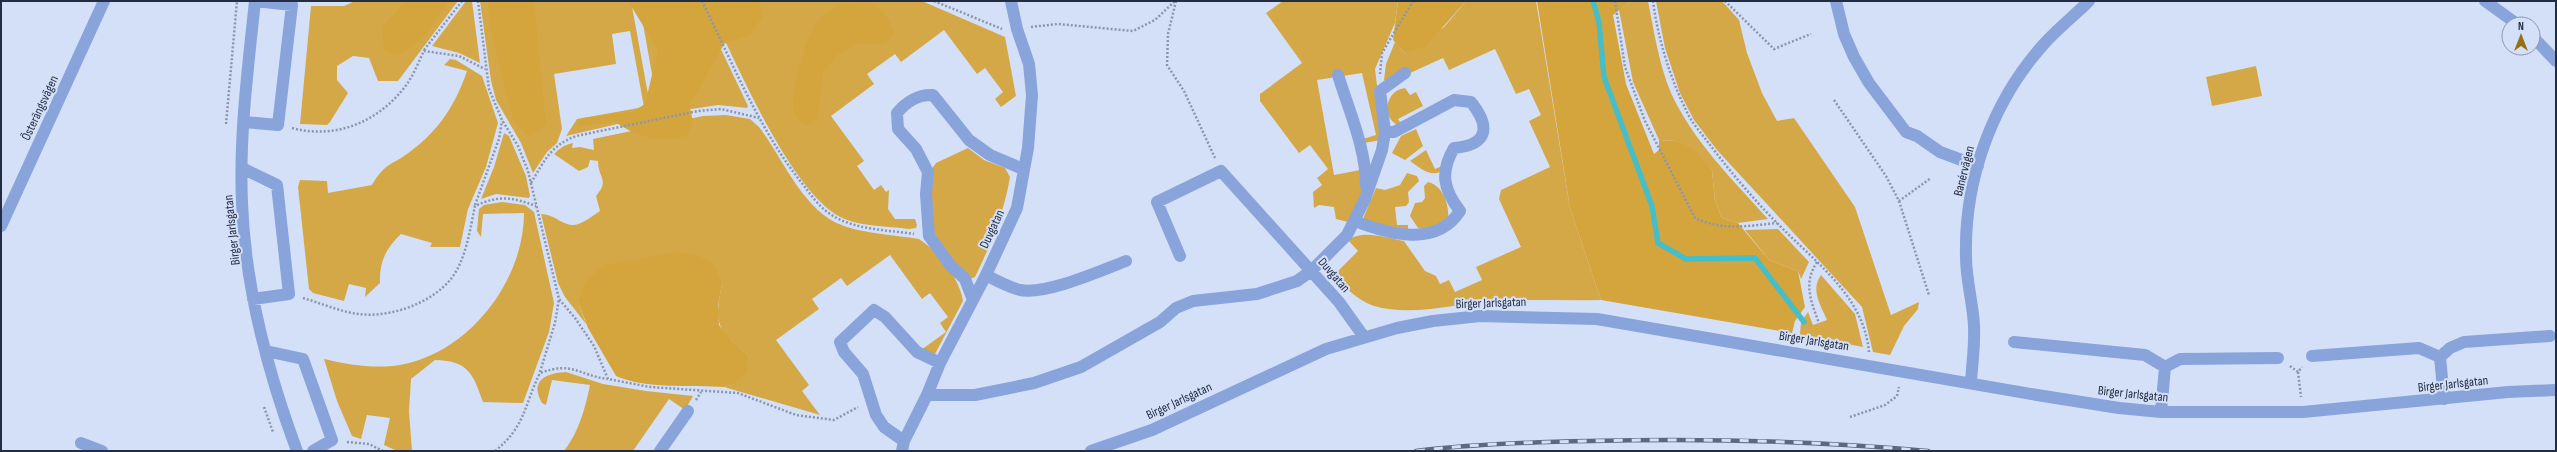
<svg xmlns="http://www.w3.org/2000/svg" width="2557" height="452" font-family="'Sofia Sans Condensed',sans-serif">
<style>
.green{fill:#d5a847}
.forest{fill:#d5a53d}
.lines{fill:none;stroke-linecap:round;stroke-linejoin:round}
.stream{stroke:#47bdc8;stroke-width:5.5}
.path{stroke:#8b96ad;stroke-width:2.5;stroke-dasharray:2 2;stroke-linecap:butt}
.minor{stroke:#88a4db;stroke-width:12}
.rail-casing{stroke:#5c687e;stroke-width:4.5}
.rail{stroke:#d4e0f7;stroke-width:3;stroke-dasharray:9;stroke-linecap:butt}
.labels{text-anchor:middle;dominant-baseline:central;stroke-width:4;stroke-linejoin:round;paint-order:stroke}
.street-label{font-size:13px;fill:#222d43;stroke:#d4e0f7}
</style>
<rect width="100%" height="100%" fill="#d4e0f7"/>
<!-- green -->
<path class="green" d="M355 1H458L398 81H378L369 58 353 56 337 66V80L348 93 330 122 327 125 300 124 311 6H344Z
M466 1H472L480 63 459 53 432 46Z
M480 1H631L652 116 566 136 577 119 644 107 630 31 612 34 616 64 554 74 562 129 557 143 547 152 533 173 521 143 496 100 491 81Z
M639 1H698L748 106 747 108 718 105 659 114Z
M706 1H922L1005 37 1016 96 1001 107 995 99 1003 92 985 68 977 74 944 30 901 62 895 54 867 74 874 84 831 116 864 161 857 166 874 190 881 185 886 192 889 190 888 209 895 219H915L917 225 916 228 909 229C887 226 855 227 835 214 784 179 735 59 706 1Z
M1283 1H1398L1395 23 1375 69 1383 136 1381 140 1364 143 1363 139 1376 135 1362 73 1317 80 1334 175 1360 170 1363 197 1348 222 1336 219 1334 207 1319 205 1314 208 1313 192 1322 185 1317 178 1328 169 1310 145 1299 153 1260 101V94L1302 63 1266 13Z
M1466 1H1536L1570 208 1601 300C1564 301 1528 299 1491 301 1453 304 1412 317 1374 306 1354 299 1339 281 1325 266L1328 264 1337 272 1358 251 1348 240C1363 229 1387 238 1404 241L1425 271 1436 276 1440 284 1449 280 1455 292 1482 280 1476 267 1521 247 1499 199 1501 190 1550 167 1529 121 1541 115 1529 89 1516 94 1495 49 1449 70 1443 58 1388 83 1384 80 1386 64 1395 42 1405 53 1444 27Z
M1631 1H1648C1654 31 1659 65 1671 93 1693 141 1733 180 1768 219L1738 223 1722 218 1715 201 1712 170 1676 141 1659 140 1633 82 1619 10Z
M1656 1H1722L1739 20 1747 53 1762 93 1777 121 1794 118 1855 207 1891 315 1919 302 1918 309 1904 326 1890 355 1873 352 1862 307 1717 150 1694 120 1680 93 1665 48Z
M450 59 456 60 482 76 498 123 486 167 468 209 460 247H430L432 243 401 234C386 248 379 262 380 283L365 297 366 288 349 284 344 301 313 293 309 289 298 187 300 180 327 181 328 193 372 185C386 161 392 166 411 151 439 130 456 104 467 71L444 65Z
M2256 66 2262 96 2212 106 2206 77Z
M1405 88 1410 95 1416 92 1423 106 1398 119 1402 125H1398C1383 120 1383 91 1405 88Z
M726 115 750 119 759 127C784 159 802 211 844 226 867 234 895 235 919 239 938 251 960 279 963 301L935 354 921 350 946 332 940 323 948 317 930 293 922 299 890 255 847 286 841 278 812 299 819 309 776 340 809 385 802 391 820 415 724 387 732 385 748 355C716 328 714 325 722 284L578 302 586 324 565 297 558 283 541 214C553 214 560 223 571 225 581 226 592 216 600 211L596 196C610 180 598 178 598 161L590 160 588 167 579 171 554 154C560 148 564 145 573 143L572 148 580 147 594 150 593 139 703 116Z
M1416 129 1423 146 1405 160 1392 153 1401 136Z
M504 133 509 136 526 176 530 196 529 198 496 194 481 199 494 167Z
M968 148 984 160 1005 168 1010 177C1004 213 991 244 975 277L970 279 946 253 932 230 931 170 936 163Z
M1426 150 1435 169 1442 166 1440 172C1429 177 1419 167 1410 161Z
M1407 173 1417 176 1419 181 1408 192 1409 202 1406 206 1395 207 1397 225H1408V229L1405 231 1362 221 1376 188 1385 190 1400 185Z
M1428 182C1443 185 1450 206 1448 220L1426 230 1418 228 1410 216 1415 203 1422 202 1425 198 1424 186Z
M502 202 525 205 534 212 554 303 549 332 523 403 483 402C473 374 469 361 435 360L411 379 409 411 412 451H397L384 445 390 418 367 415 361 439 352 436 337 401 324 359C349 365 375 369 400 365 469 353 524 281 524 213L483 214 481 237 477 231 479 209 484 205Z
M1778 229 1809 262 1801 279 1798 271 1769 260 1745 230Z
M1821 275 1855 314 1863 347 1800 335 1801 322 1808 312 1813 325 1827 320C1821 306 1810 290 1821 275Z
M566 372 603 384 646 391 693 396 685 410 669 399 633 451H564C579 431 585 409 590 385L552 380 546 405 542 403C529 381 546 373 566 372Z"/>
<!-- forest -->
<path class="forest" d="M406 1H448C433 28 424 43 395 56L384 51 382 26Z
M487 1H534L546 124 529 138 514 123 492 36Z
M628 1H759L763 16 750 35 724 44 700 88 689 103 693 122 687 136C659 144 638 137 615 122L580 126 578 122 583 118 632 112 645 104 658 50Z
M1398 1H1466L1425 47 1405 53 1393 40Z
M1537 1H1631L1613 15 1626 84 1654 154 1659 150V140L1676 141 1693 149 1712 170 1715 201 1722 218 1738 223 1769 260 1798 271 1805 307 1795 321 1792 333 1601 300 1570 208Z
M842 4 877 5 888 18 895 34 885 44H857L837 55 823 73 818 118 807 125C801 122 796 119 794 113 788 98 806 37 815 24 822 14 831 9 842 4Z
M677 252 698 255 715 265 722 284 718 306 719 325 731 340 748 355 747 372 732 385 724 387C692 385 644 389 616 376L588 328 578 302 585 282 603 265Z"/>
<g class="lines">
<!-- stream -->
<path class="stream" d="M1593 1 1599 22 1604 77 1652 206 1658 243 1686 259 1755 258 1804 322"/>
<!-- path -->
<path class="path" d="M478 1 489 89 502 120 518 146 528 171 559 299 575 318 594 346 608 379 650 387 738 393 796 415 834 420 858 407
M702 1C733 64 760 132 805 187 813 198 822 210 835 217 858 230 888 230 914 234
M934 1 1002 29
M1176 1 1168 34 1167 65 1184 91 1215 158
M1615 1 1625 67 1645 121 1695 218C1722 231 1748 226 1777 223
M1653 1C1658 40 1671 81 1689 116 1694 125 1701 133 1707 141 1729 170 1753 199 1778 224 1815 262 1864 296 1869 352
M1725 1 1774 49 1811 34
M1031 27 1058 24 1133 31 1155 20 1175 1
M424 50 462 1
M1380 74 1382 53 1413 1
M1834 100 1886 176 1899 201 1931 178
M226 124 237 1
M292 128C337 140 380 121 407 84 414 74 419 61 424 51L459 56 485 69
M531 183C545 160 550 146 576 136L698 111 721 109 759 118
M1899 201 1929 295
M475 205 499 139 502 121
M1817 262C1803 283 1811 302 1819 323
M303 298C321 303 340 312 359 314 389 318 430 304 450 280 466 261 470 229 475 206 499 195 512 197 536 206
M2290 366 2298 372 2302 367
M540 372 555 323 559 299
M2298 372 2301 397
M696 400 701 392
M264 407 273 432
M1850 417 1885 405 1897 396 1899 387
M347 442 369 444 383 451
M495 451C526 426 524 405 540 373 574 361 577 375 608 379"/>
<!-- minor -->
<path class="minor" d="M1836 1 1844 34 1854 57 1869 83 1906 132 1917 136 1940 152 1978 166
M2485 1 2517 24
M2533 37 2556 61
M1338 75C1349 111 1366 148 1366 186
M244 122 278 125 292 5 255 1C248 68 239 136 242 203 245 287 268 373 297 451
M242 168 277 185 289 294 253 299
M1355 221C1388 234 1436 248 1460 211 1443 189 1440 172 1454 148 1488 145 1491 127 1471 102L1454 100 1394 132H1385
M1 226 104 1
M1180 256 1157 202 1221 171 1339 302 1364 337
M986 275C997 281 1008 287 1020 290 1046 295 1100 271 1126 261
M973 300 965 279 951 266 929 236 926 194 928 172 916 149 898 129 897 113C906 102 919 94 933 95L969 140 990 155 1023 169
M2014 342 2145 355 2165 367
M266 351 303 359 332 440 313 451
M2312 356 2419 348 2440 357
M1971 383C1972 364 1975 345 1974 326 1973 303 1966 280 1966 257 1964 180 1992 102 2043 45 2057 29 2074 16 2089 1
M927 395H975L1034 383 1081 367 1160 322 1176 308 1193 301 1257 294 1297 281 1311 271 1347 235 1365 199 1382 150 1385 132 1380 91 1405 73
M2444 399 2440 357 2450 348 2464 342 2550 336
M2161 412 2165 367 2180 359 2278 358
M904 441 884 427 876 415 863 374 844 352 840 342 874 310 885 317 917 352 940 363
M81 443 102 451
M660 451 688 411
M902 451 904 441 927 395 940 363 986 275 1017 208 1028 148 1032 95 1029 64 1017 29 1011 1
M1091 451 1152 430 1326 349 1397 328 1433 321 1480 316 1597 319 2037 395 2119 408 2161 412H2303L2508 392 2556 390"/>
<!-- rail casing -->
<g class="rail-casing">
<path id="rail" d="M1416 451C1473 444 1532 442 1590 441 1704 438 1816 441 1928 451"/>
</g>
<!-- rail -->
<use href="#rail" class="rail"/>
</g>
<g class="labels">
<!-- street labels -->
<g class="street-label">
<text transform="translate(40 108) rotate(-65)">Österängsvägen</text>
<text transform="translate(1964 171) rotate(-76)">Banérvägen</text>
<text transform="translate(992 229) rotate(-65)">Duvgatan</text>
<text transform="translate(232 230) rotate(-96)">Birger Jarlsgatan</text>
<text transform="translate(1334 275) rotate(49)">Duvgatan</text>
<text transform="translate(1491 303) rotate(-2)">Birger Jarlsgatan</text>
<text transform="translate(1814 341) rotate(9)">Birger Jarlsgatan</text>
<text transform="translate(2453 384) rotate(-6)">Birger Jarlsgatan</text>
<text transform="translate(2133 394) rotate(6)">Birger Jarlsgatan</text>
<text transform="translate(1179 401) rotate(-25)">Birger Jarlsgatan</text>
</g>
</g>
<!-- border -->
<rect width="2557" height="452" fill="none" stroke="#222d43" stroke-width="4"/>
<!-- north arrow -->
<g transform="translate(2521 36)"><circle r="19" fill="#d4e0f7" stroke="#8d98af"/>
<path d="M0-3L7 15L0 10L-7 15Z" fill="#957019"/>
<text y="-6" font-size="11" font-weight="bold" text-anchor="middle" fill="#222d43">N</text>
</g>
</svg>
